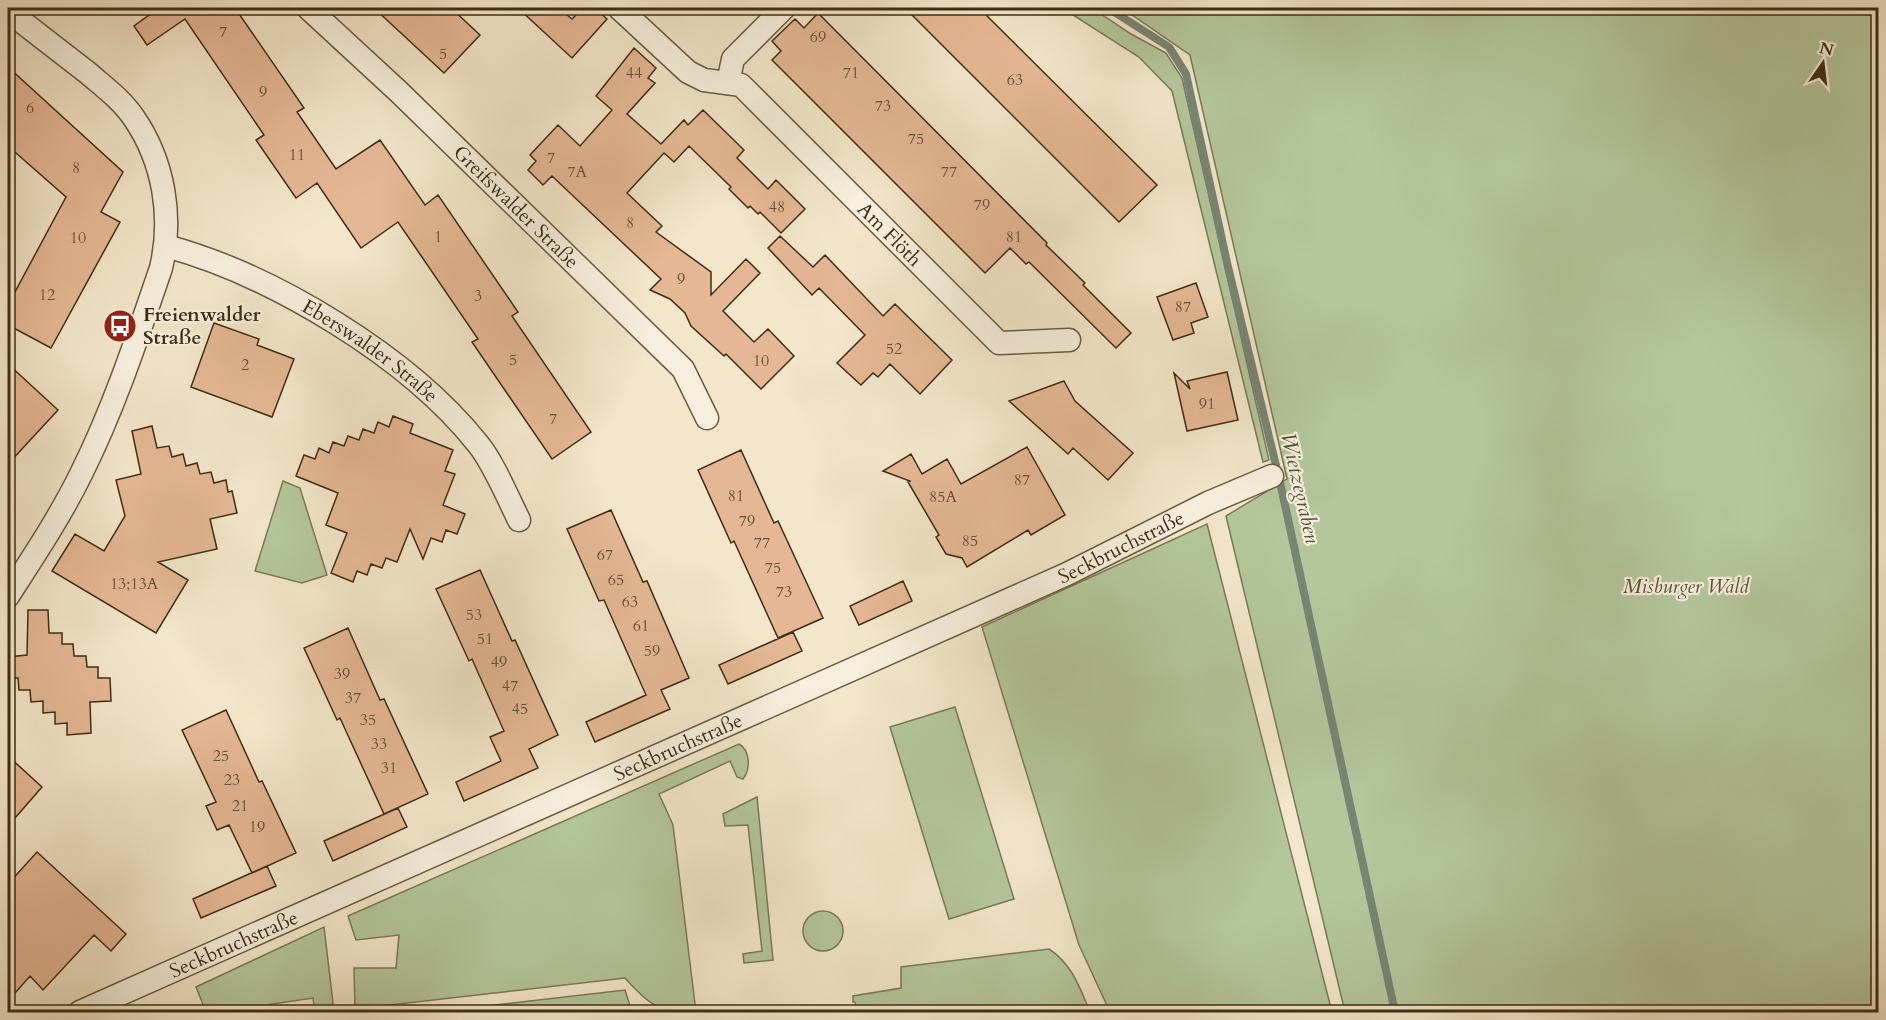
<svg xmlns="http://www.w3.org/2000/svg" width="1886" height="1020" font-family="Cardo,serif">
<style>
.green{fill:#b4c69c;stroke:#7a7a58;stroke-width:1.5}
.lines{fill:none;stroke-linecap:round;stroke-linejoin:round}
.stream{stroke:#778573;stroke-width:8}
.building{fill:#e5b794;stroke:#3f2d15;stroke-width:1.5}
.minor-casing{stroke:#6c5b42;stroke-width:25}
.minor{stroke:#f7efdd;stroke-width:22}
.labels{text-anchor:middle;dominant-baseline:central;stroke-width:4.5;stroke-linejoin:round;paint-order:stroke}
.number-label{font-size:16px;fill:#685035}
.street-label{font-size:20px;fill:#3f2d15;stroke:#f7efdd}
.poi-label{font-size:20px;font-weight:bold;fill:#3f2d15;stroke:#f7efdd;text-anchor:start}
.park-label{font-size:20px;font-style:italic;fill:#5c5337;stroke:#f7efdd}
.water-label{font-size:21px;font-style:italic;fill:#56523c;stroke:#f7efdd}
</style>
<rect width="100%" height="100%" fill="#f3e6ca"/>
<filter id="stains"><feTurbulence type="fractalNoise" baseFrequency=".00333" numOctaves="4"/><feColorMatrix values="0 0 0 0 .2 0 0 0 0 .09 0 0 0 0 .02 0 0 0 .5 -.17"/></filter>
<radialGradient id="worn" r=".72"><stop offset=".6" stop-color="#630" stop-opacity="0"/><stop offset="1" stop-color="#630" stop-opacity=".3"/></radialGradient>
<!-- green -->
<path class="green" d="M1062 8H1092L1131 34 1166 53 1182 78 1269 460 1263 462 1172 91 1139 57Z
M1122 8H1878V1012H1345L1226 516 1287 479 1190 55Z
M283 481 300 488 327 575 302 583 255 571Z
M1207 524 1332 1012H1110L1079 945 982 627Z
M955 707 1014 899 949 919 890 727Z
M739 744C750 750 751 769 743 779L737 777 730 761 659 794 673 825 696 1012C659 1013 649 1005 625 978L355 1009 354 968H396L399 935 356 940 348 916Z
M757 797 773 960 744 963 743 954 762 951 748 825 725 826 723 814Z
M803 931a20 20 0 1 1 40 0a20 20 0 1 1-40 0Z
M324 927 333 1003 329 1012H315L313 998 226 1011V1012H206L196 987Z
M1049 949C1072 964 1080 988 1090 1012H857L855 1002H853V996L901 988V967Z
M625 990 632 1012H433Z"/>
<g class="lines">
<!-- stream -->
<path class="stream" d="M1108 8 1169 47 1186 74 1228 267 1280 482 1395 1012"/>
</g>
<!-- building -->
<path class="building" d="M159 8H235L304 108 297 112 336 169 380 140 425 205 438 195 518 312 512 316 591 432 552 459 472 342 478 339 398 222 361 248 317 183 296 198 256 140 264 135 185 19 147 45 134 26Z
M374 8H451L480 35 444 73Z
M518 8H559L572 19 583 8H595L607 19 572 58Z
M905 8H979L1157 185 1119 222Z
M818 13 1047 243 1046 245 1085 283 1083 285 1131 333 1116 348 1029 262 1026 264 1010 248 985 273 772 60 781 51 772 41 795 19 804 28Z
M634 48 656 68 648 78 655 83 627 114 661 144 684 120 688 125 703 110 744 150 737 158 768 189 776 180 805 209 781 233 760 212 758 214 750 206 748 208 729 189 731 187 689 146 674 162 664 153 627 193 662 226 656 232 711 272V295L746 259 760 273 723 311 754 342 768 329 794 356 761 389 726 354 724 356 691 326 685 313 670 299 650 290 661 279 552 176 543 185 528 170 536 161 530 155 558 125 580 146 612 110 596 96Z
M8 67 123 172 101 212 120 222 51 348 8 325V305L66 197 8 146Z
M780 236 813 267 825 255 883 316 895 304 952 360 920 394 890 364 878 377 873 373 861 385 837 363 865 335 819 288 812 295 768 248Z
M1196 283 1208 317 1191 323 1194 333 1173 340 1157 297Z
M214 323 259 339 257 345 294 359 272 417 191 387Z
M8 364 58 410 8 464Z
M1227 372 1238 420 1187 431 1174 373 1190 389 1187 381Z
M1064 381 1075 401 1133 453 1108 480 1073 448 1068 454 1009 401Z
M393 416 413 424 410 433 453 450 445 471 455 474 443 505 465 514 457 534 446 530 442 542 431 538 423 559 410 529 397 562 386 558 382 568 371 564 367 575 357 571 353 582 331 573 347 533 326 525 338 493 296 476 304 455 315 459 319 448 329 453 333 442 344 446 348 436 359 440 363 429 374 433 378 422 389 427Z
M152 426 157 448 169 446 172 457 183 454 186 466 197 463 200 474 211 472 214 483 226 480 228 492 232 491 237 513 210 519 217 549 158 562 188 580 156 633 52 571 75 534 104 551 125 516 116 480 141 474 132 431Z
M1027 447 1065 515 1031 535 1028 530 967 567 962 558 946 554 936 537 939 535 908 482 910 481 883 471 911 454 922 474 947 459 961 484Z
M741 450 774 523 778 521 823 618 778 638 734 541 731 543 698 470Z
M611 510 643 582 647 581 689 678 661 690 670 709 595 742 586 722 646 695 604 600 599 601 567 529Z
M480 570 512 641 515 640 558 735 529 749 538 768 464 801 456 782 501 761 490 737 504 731 472 659 469 661 436 589Z
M903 581 912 601 859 625 850 606Z
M28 610H48L49 633H62V644H73L74 656H86L87 667H98V678H110L111 701 90 702 91 733 67 735V723L55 724V712L43 713V701L31 702 30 690H19L18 678H8V657L27 655Z
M348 628 380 700 384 699 428 794 384 814 340 718 337 720 304 648Z
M793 632 802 651 728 684 719 665Z
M226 710 259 782 262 781 296 853 252 873 229 825 217 830 206 806 216 802 182 730Z
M8 756 42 787 8 826Z
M398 808 407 827 333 861 324 841Z
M37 852 126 934 111 951 94 935 43 990 30 976 8 1001V884Z
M267 866 276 886 201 918 193 899Z"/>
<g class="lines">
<!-- minor casing -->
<g class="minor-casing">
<g id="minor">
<path id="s1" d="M308 8 399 92 683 369 707 418"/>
<path id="s2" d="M619 8 688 72 704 80 741 85 999 343 1069 340"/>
<path d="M8 11C34 31 61 52 88 73 104 87 122 100 134 118 164 162 173 217 161 268 137 338 114 408 81 474 60 517 33 557 8 596"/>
<path d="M728 83 733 59 784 8"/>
<path id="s3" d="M166 246C273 275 409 357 478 444 493 462 508 498 519 520"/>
<path id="s4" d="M80 1012 1067 574 1208 503 1272 476"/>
</g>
</g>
<!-- minor -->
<use href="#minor" class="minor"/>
</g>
<!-- icons -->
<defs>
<g id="bus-disc" transform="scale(1.725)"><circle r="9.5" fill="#8f2418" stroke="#f7efdd"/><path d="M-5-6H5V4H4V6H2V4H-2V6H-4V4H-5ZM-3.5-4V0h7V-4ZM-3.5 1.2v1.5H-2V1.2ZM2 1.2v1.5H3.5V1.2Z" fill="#fff"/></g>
</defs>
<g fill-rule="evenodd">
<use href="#bus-disc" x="120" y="326"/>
</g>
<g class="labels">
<!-- number labels -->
<g class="number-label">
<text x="223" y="32">7</text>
<text x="818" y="37">69</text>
<text x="443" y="54">5</text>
<text x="634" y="73">44</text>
<text x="851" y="73">71</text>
<text x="1015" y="80">63</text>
<text x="263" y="92">9</text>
<text x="883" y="106">73</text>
<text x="30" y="108">6</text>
<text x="916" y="139">75</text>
<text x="297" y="155">11</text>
<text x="551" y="158">7</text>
<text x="76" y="168">8</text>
<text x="577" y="172">7A</text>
<text x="949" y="172">77</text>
<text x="982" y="205">79</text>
<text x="777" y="207">48</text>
<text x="630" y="223">8</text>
<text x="438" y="237">1</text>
<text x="1014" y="237">81</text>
<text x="78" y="238">10</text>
<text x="681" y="279">9</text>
<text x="47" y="295">12</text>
<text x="478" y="296">3</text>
<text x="1183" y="307">87</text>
<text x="894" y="349">52</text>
<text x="513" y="360">5</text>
<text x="761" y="361">10</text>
<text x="245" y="365">2</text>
<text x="1207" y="404">91</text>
<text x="553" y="419">7</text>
<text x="1022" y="480">87</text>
<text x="736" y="496">81</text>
<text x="943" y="497">85A</text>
<text x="747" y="521">79</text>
<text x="970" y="541">85</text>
<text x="762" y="543">77</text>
<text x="605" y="555">67</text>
<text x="773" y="568">75</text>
<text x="616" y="580">65</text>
<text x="134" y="584">13;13A</text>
<text x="784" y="592">73</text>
<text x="630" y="602">63</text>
<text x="474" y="615">53</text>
<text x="641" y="626">61</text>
<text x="485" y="639">51</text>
<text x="652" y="651">59</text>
<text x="499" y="662">49</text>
<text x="342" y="674">39</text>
<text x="510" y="686">47</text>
<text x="353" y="698">37</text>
<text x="520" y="709">45</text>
<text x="368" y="720">35</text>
<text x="379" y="744">33</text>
<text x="221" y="756">25</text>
<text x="389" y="768">31</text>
<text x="232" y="780">23</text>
<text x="240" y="806">21</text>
<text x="257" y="827">19</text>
</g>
<!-- street labels -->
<g class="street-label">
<text stroke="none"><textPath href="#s1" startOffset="288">Greifswalder Straße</textPath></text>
<text stroke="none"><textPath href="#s2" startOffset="360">Am Flöth</textPath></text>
<text stroke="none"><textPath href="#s3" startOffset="231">Eberswalder Straße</textPath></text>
<text stroke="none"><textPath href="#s4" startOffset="1140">Seckbruchstraße</textPath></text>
<text stroke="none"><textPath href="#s4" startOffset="654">Seckbruchstraße</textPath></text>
<text stroke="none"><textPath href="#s4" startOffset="168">Seckbruchstraße</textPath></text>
</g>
<!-- poi labels -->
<g class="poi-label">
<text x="143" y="314">Freienwalder<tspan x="143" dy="23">Straße</tspan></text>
</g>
<!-- park labels -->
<g class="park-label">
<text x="1686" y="586">Misburger Wald</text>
</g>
<!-- water labels -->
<g class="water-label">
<text transform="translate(1300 488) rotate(77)">Wietzegraben</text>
</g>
</g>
<!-- margin -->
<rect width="1886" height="1020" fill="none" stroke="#f3e6ca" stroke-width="30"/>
<rect x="9" y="9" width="1868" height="1002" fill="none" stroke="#3f2d15" stroke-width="3"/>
<rect x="15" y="15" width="1856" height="990" fill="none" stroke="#3f2d15" stroke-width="1.5"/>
<!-- north arrow -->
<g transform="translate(1823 63) rotate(14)" stroke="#f7efdd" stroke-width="4.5" paint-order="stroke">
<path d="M0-4.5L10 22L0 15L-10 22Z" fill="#3f2d15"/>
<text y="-9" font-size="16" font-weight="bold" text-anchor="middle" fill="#3f2d15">N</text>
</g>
<rect width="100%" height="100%" filter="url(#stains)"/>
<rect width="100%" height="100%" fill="url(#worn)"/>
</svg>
